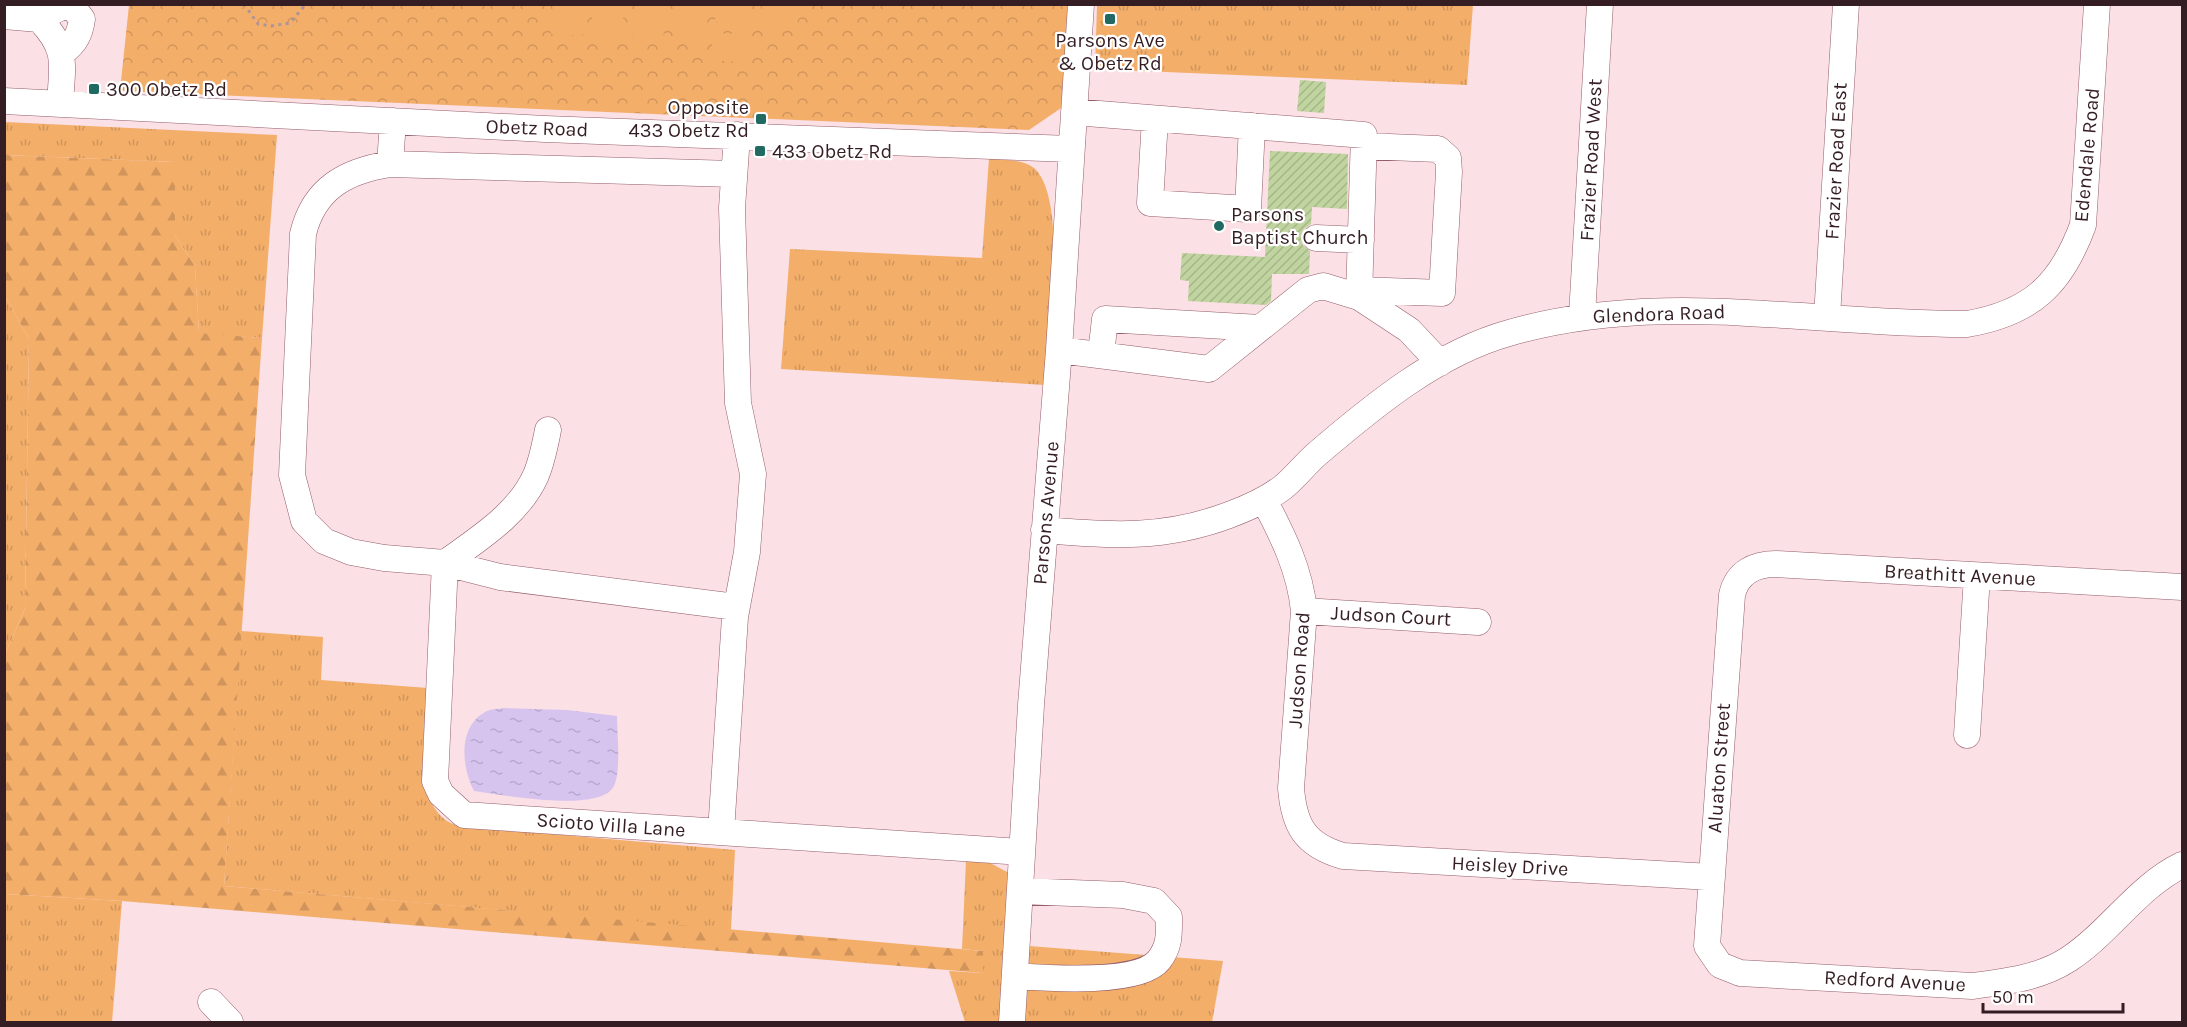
<svg xmlns="http://www.w3.org/2000/svg" width="2187" height="1027" font-family="Karla,sans-serif">
<style>
.grass{fill:url(#grass-tufts)}
.forest{fill:url(#forest-firs)}
.park{fill:url(#park-crowns)}
.garden{fill:#f3ae6a}
.water{fill:url(#water-ripples)}
.building{fill:url(#building-hatch)}
.lines{fill:none;stroke-linecap:round;stroke-linejoin:round}
.minor-casing{stroke:#945d6a;stroke-width:27}
.path{stroke:#ad9499;stroke-width:3;stroke-dasharray:3 4.5;stroke-linecap:butt}
.minor{stroke:#fff;stroke-width:26}
.poi-dot{fill:#216a62;stroke:#fff;stroke-width:2}
.labels{text-anchor:middle;dominant-baseline:central;stroke-width:4.5;stroke-linejoin:round;paint-order:stroke}
.poi-label{font-size:20px;fill:#351e23;stroke:#fff;text-anchor:start}
.street-label{font-size:20px;fill:#351e23;stroke:#fff}
</style>
<defs>
<pattern id="grass-tufts" width="24" height="20" patternUnits="userSpaceOnUse" patternTransform="scale(1.5)"><rect width="24" height="20" fill="#f3ae6a"/><path d="M3 7l-1-3M5 7V3M7 7l1-3M15 17l-1-3M17 17v-4M19 17l1-3" fill="none" stroke="#d1955c"/></pattern>
<pattern id="forest-firs" width="22" height="20" patternUnits="userSpaceOnUse" patternTransform="scale(1.5)"><rect width="22" height="20" fill="#f3ae6a"/><path d="M5 1l3.5 6h-7zM16 11l3.5 6h-7z" fill="#d1955c"/></pattern>
<pattern id="park-crowns" width="20" height="18" patternUnits="userSpaceOnUse" patternTransform="scale(1.5)"><rect width="20" height="18" fill="#f3ae6a"/><path d="M2 6a3 3 0 1 1 6 0M12 15a3 3 0 1 1 6 0" fill="none" stroke="#d1955c"/></pattern>
<pattern id="water-ripples" width="26" height="14" patternUnits="userSpaceOnUse" patternTransform="scale(1.5)"><rect width="26" height="14" fill="#d6c4ef"/><path d="M2 4q2-2 4 0t4 0M15 11q2-2 4 0t4 0" fill="none" stroke="#b8a8cd"/></pattern>
<pattern id="building-hatch" width="6" height="6" patternUnits="userSpaceOnUse" patternTransform="scale(1.5)"><rect width="6" height="6" fill="#c0d49f"/><path d="M-1 1l2-2M0 6l6-6M5 7l2-2" fill="none" stroke="#a6b689"/></pattern>
</defs>
<rect width="100%" height="100%" fill="#fbe0e5"/>
<!-- grass -->
<path class="grass" d="M1097 5H1473L1467 85 1095 69Z
M5 122 277 135 262 338 199 334 195 266 175 235V162L5 155Z
M989 158C1002 160 1023 159 1034 168 1069 199 1048 339 1045 385L781 369 790 249 982 258Z
M5 296 29 339 25 608 6 652 5 662Z
M241 631 323 637 321 680 428 688C426 726 411 796 447 821 452 825 463 826 469 827L735 850 731 930 224 886Z
M966 861 990 863 1011 874 1002 1022H965L949 971 983 973V951L962 949Z
M5 894 122 901 112 1022H5Z
M1029 946 1223 961 1212 1022H1022Z"/>
<!-- forest -->
<path class="forest" d="M5 155 175 162V235L195 266 199 333 262 338 224 886 983 951V973L122 901 5 894 4 662 6 652 25 608 29 339 5 296Z"/>
<!-- park -->
<path class="park" d="M129 5H1069L1064 106 1029 130 120 91Z"/>
<!-- garden -->
<path class="garden" d="M553 5H584L582 36 551 34Z
M593 5H624L622 39 591 37Z
M635 5H666L663 42 632 40Z
M675 5H706L703 44 673 43Z
M716 5H752L750 25 715 22Z
M762 5H799L797 28 761 26Z
M713 33 752 35 750 63 711 60Z"/>
<!-- water -->
<path class="water" d="M504 708 567 710 617 716C617 733 622 777 612 789 593 812 502 795 474 791 462 768 457 728 485 712 490 709 498 709 504 708Z"/>
<!-- building -->
<path class="building" d="M1300 80 1326 82 1324 113 1297 111Z
M1270 151 1348 154 1347 209 1312 207 1311 224 1304 229 1301 237 1303 245 1310 251 1309 274H1272L1271 301 1266 305 1188 301 1189 281 1180 280 1182 253 1265 257Z"/>
<g class="lines">
<!-- minor casing -->
<g class="minor-casing">
<path id="minor" d="M4 16 39 19 63 6 74 9 82 19C80 34 75 43 63 52
M39 19C69 50 62 64 60 104
M4 101 545 129 1071 149
M1155 119 1150 203 1248 209 1252 126
M390 164 393 121
M734 174 390 164C346 171 314 188 303 234L292 475 304 521 324 541 351 552 384 558 445 563 500 577 736 607
M1316 238 1361 240
M1359 290 1442 293 1449 172 1448 158 1438 149 1364 146
M1359 297 1409 330 1440 363
M1582 316 1600 4
M1827 317 1846 4
M1059 350 1209 369 1308 290 1323 286 1359 297 1364 135 1074 112
M1101 354 1105 319 1260 328
M1264 500C1283 536 1300 570 1304 611L1291 788C1294 826 1305 845 1343 856L1711 877
M1044 530C1111 536 1165 539 1229 515 1248 508 1266 500 1282 488 1295 478 1305 464 1318 453 1373 406 1437 353 1509 333 1660 289 1814 325 1967 324 2031 313 2061 285 2083 225L2097 4
M445 563 435 781 441 794 464 815 1022 852
M445 563C478 539 519 514 536 475 542 461 545 445 548 430
M2182 587 1776 564C1755 564 1737 572 1732 595L1707 946 1720 965 1740 973 1972 986C2005 982 2040 978 2069 959 2110 932 2137 887 2182 865
M1304 611 1478 622
M1967 735 1977 576
M721 832 735 617 747 552 753 474 738 403 732 208 737 135
M1015 976C1045 978 1140 985 1159 960 1170 946 1169 934 1169 917L1154 901 1123 895 1020 891
M211 1002 230 1022
M1012 1022 1031 705 1059 350 1081 4"/>
</g>
<!-- path -->
<path class="path" d="M244 4 258 24 271 26 290 23 306 4"/>
<!-- minor -->
<use href="#minor" class="minor"/>
</g>
<!-- markers -->
<g class="poi-dot">
<rect x="1104" y="13" width="12" height="12" rx="3"/>
<rect x="88" y="83" width="12" height="12" rx="3"/>
<rect x="755" y="113" width="12" height="12" rx="3"/>
<rect x="754" y="145" width="12" height="12" rx="3"/>
<circle cx="1219" cy="226" r="6"/>
</g>
<g class="labels">
<!-- poi labels -->
<g class="poi-label">
<text x="1110" y="40" text-anchor="middle">Parsons Ave<tspan x="1110" dy="23">&amp; Obetz Rd</tspan></text>
<text x="106" y="89">300 Obetz Rd</text>
<text x="749" y="107" text-anchor="end">Opposite<tspan x="749" dy="23">433 Obetz Rd</tspan></text>
<text x="772" y="151">433 Obetz Rd</text>
<text x="1231" y="214">Parsons<tspan x="1231" dy="23">Baptist Church</tspan></text>
</g>
<!-- street labels -->
<g class="street-label">
<text transform="translate(537 128) rotate(2)">Obetz Road</text>
<text transform="translate(2087 155) rotate(-85)">Edendale Road</text>
<text transform="translate(1591 160) rotate(-87)">Frazier Road West</text>
<text transform="translate(1836 161) rotate(-87)">Frazier Road East</text>
<text transform="translate(1659 314) rotate(-2)">Glendora Road</text>
<text transform="translate(1046 513) rotate(-85)">Parsons Avenue</text>
<text transform="translate(1960 575) rotate(3)">Breathitt Avenue</text>
<text transform="translate(1391 616) rotate(3)">Judson Court</text>
<text transform="translate(1299 670) rotate(-86)">Judson Road</text>
<text transform="translate(1719 768) rotate(-86)">Aluaton Street</text>
<text transform="translate(611 825) rotate(4)">Scioto Villa Lane</text>
<text transform="translate(1510 866) rotate(3)">Heisley Drive</text>
<text transform="translate(1895 981) rotate(3)">Redford Avenue</text>
</g>
</g>
<!-- border -->
<rect width="2187" height="1027" fill="none" stroke="#351e23" stroke-width="12"/>
<!-- scale -->
<path d="M1983 1003v9h140v-9" fill="none" stroke="#351e23" stroke-width="3"/>
<text x="1992" y="1003" font-size="18" fill="#351e23" stroke="#ffffff" stroke-width="4.5" paint-order="stroke">50 m</text>
</svg>
